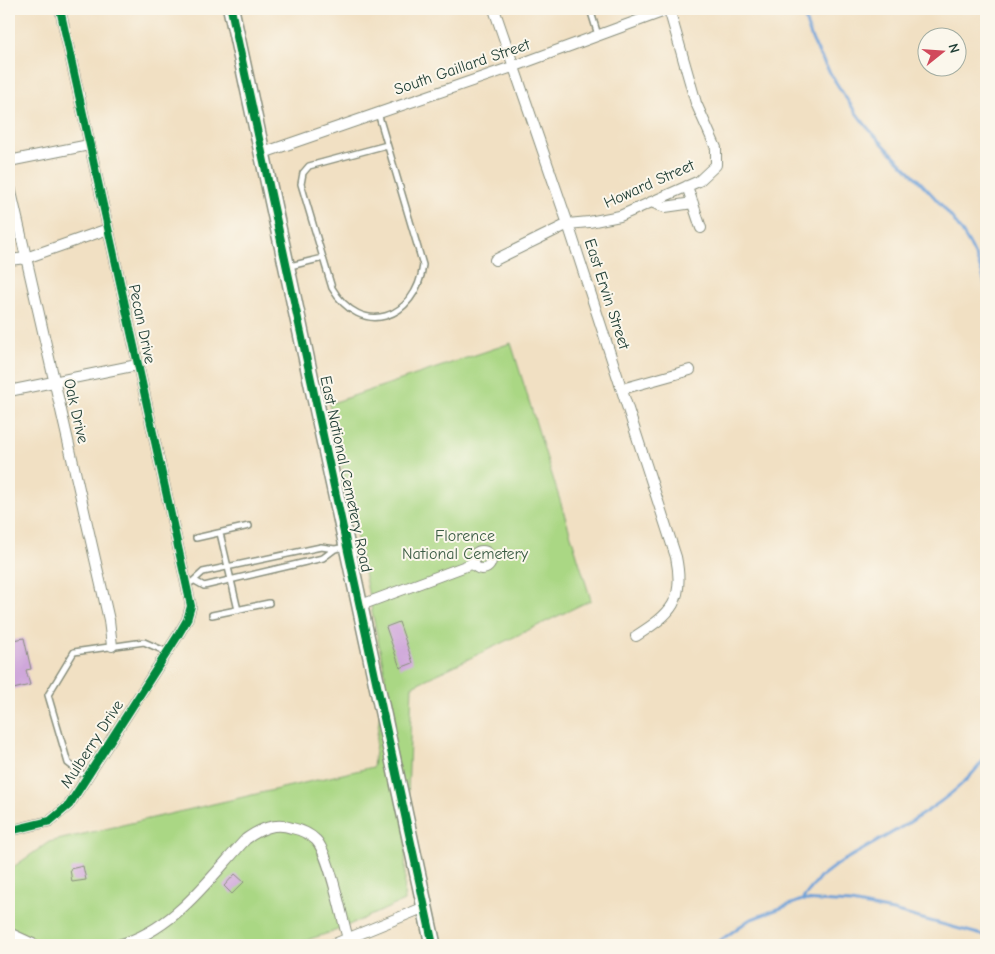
<svg xmlns="http://www.w3.org/2000/svg" width="995" height="954" font-family="'Comic Neue',sans-serif">
<style>
.green{fill:#aad784;stroke:#648a5c}
.lines{fill:none;stroke-linecap:round;stroke-linejoin:round}
.stream{stroke:#6b9fd7;stroke-width:3}
.building{fill:#cfa7da}
.lane-casing{stroke:#888e7c;stroke-width:8}
.street-casing{stroke:#888e7c;stroke-width:12}
.secondary-casing{stroke:#888e7c;stroke-width:18}
.lane{stroke:#fff;stroke-width:5}
.street{stroke:#fff;stroke-width:10}
.secondary{stroke:#fff;stroke-width:15}
.cycleway-casing{stroke:#fbf7ec;stroke-width:11}
.cycleway{stroke:#00873e;stroke-width:8}
.labels{text-anchor:middle;dominant-baseline:central;stroke-width:4;stroke-linejoin:round;paint-order:stroke}
.street-label{font-size:16px;fill:#1f3d34;stroke:#fbf7ec}
.park-label{font-size:16px;fill:#3b5c44;stroke:#fbf7ec}
</style>
<rect width="100%" height="100%" fill="#fbf7ec"/>
<filter id="ink" filterUnits="userSpaceOnUse"><feTurbulence type="fractalNoise" baseFrequency=".02" numOctaves="2"/><feDisplacementMap in="SourceGraphic" scale="10" xChannelSelector="R" yChannelSelector="G"/><feConvolveMatrix kernelMatrix="1 2 1 2 8 2 1 2 1" color-interpolation-filters="sRGB"/></filter>
<filter id="wash" filterUnits="userSpaceOnUse"><feTurbulence type="fractalNoise" baseFrequency=".0096" numOctaves="4" result="noise"/><feDisplacementMap in="SourceGraphic" scale="20" xChannelSelector="R" yChannelSelector="G"/><feGaussianBlur stdDeviation="1.12" result="paint"/><feColorMatrix in="noise" values="0 0 0 0 0 0 0 0 0 0 0 0 0 0 0 0 0 1.4 0 .05"/><feComposite in="paint" operator="in"/></filter>
<g filter="url(#wash)">
<rect width="100%" height="100%" fill="#f1e0c3"/>
<!-- green -->
<path class="green" d="M511 343 591 600 412 686 404 901 335 931 291 945H9V870L49 842 373 767 385 674 329 404Z"/>
<g class="lines">
<!-- stream -->
<path class="stream" d="M803 9C807 32 817 51 829 71 841 91 853 110 868 128 911 177 972 220 986 288
M802 900 819 878 836 865C883 837 957 802 986 756
M714 945 749 920 802 900 851 903 893 911 986 936"/>
</g>
<g id="blocks">
<!-- building -->
<path class="building" d="M399 622 413 663 400 668 386 627Z
M24 638 31 669 26 670 30 685 9 690V641Z
M83 866 86 880 72 882 70 869Z
M235 874 244 882 232 894 224 886Z"/>
</g>
</g>
<g filter="url(#ink)">
<use href="#blocks" fill-opacity="0" stroke="#888e7c" stroke-width="1"/>
<g class="lines">
<!-- lane casing -->
<g class="lane-casing">
<path id="lane" d="M590 9 598 35
M378 113 423 265C416 320 361 338 332 288L301 184 303 173 309 166 387 145
M290 266 323 258
M220 533 238 610
M196 538 249 526
M195 581 204 586 323 558 335 549 345 547
M192 582 203 572 321 547 335 549
M212 615 269 603
M86 777 68 763 48 695 74 652 144 642 167 652"/>
</g>
<!-- street casing -->
<g class="street-casing">
<path id="street" d="M494 9 568 224 676 557C685 601 672 613 636 636
M263 153 515 66 670 9
M9 161 89 145
M9 183 109 620 112 646
M687 186 701 228
M651 202 665 207 693 203
M9 260 26 258 108 229
M495 260 568 224 589 222 620 216 699 181 716 165V148L696 103 669 9
M622 389 690 370
M9 391 137 365
M473 560a9 9 0 1 1 18 0a9 9 0 1 1-18 0Z
M361 605 474 563
M9 831 50 821 69 805 177 637 187 620 191 606 60 9
M9 933 35 945
M118 945C174 930 208 880 246 839 260 829 275 822 292 828 301 830 310 834 316 840 329 853 342 918 348 939
M332 945 425 907"/>
</g>
<!-- secondary casing -->
<g class="secondary-casing">
<path id="secondary" d="M231 9 433 945"/>
</g>
<!-- lane -->
<use href="#lane" class="lane"/>
<!-- street -->
<use href="#street" class="street"/>
<!-- secondary -->
<use href="#secondary" class="secondary"/>
<!-- cycleway casing -->
<g class="cycleway-casing">
<path id="cycleway" d="M231 9 433 945
M9 831 50 821 69 805 177 637 187 620 191 606 60 9"/>
</g>
<!-- cycleway -->
<use href="#cycleway" class="cycleway"/>
</g>
</g>
<g class="labels">
<!-- street labels -->
<g class="street-label">
<text transform="translate(462 67) rotate(-19)">South Gaillard Street</text>
<text transform="translate(649 184) rotate(-24)">Howard Street</text>
<text transform="translate(607 294) rotate(72)">East Ervin Street</text>
<text transform="translate(142 324) rotate(78)">Pecan Drive</text>
<text transform="translate(76 411) rotate(77)">Oak Drive</text>
<text transform="translate(346 474) rotate(78)">East National Cemetery Road</text>
<text transform="translate(92 744) rotate(-57)">Mulberry Drive</text>
</g>
<!-- park labels -->
<g class="park-label">
<text x="465" y="536">Florence<tspan x="465" dy="18">National Cemetery</tspan></text>
</g>
</g>
<!-- margin -->
<rect width="995" height="954" fill="none" stroke="#fbf7ec" stroke-width="30"/>
<!-- north arrow -->
<g transform="translate(942 52) rotate(73)"><circle r="24" fill="#fbf7ec" stroke="#a3ada2"/>
<path d="M0-4L9 19L0 12L-9 19Z" fill="#d1495b"/>
<text y="-8" font-size="14" font-weight="bold" text-anchor="middle" fill="#1f3d34">N</text>
</g>
</svg>
